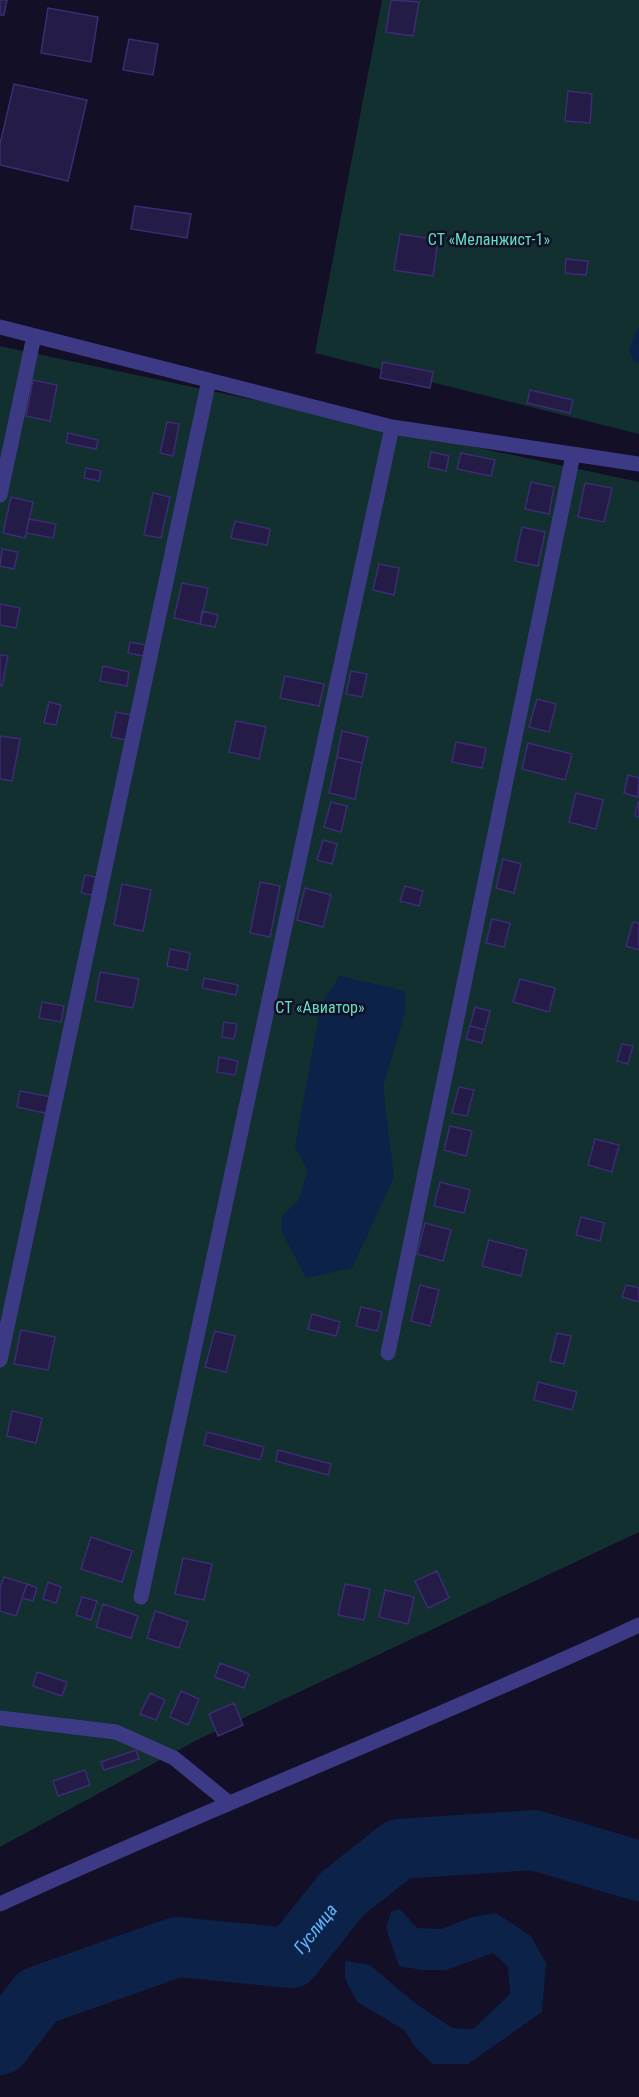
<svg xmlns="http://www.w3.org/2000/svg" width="639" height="2097" font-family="'Roboto Condensed',sans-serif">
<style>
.green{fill:#12302f}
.water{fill:#0c2248}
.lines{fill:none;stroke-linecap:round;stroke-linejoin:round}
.river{stroke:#0c2248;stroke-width:60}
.building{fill:#241b47;stroke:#3b2d73;stroke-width:1.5}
.lane{stroke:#3d3a85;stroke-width:15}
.street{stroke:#3d3a85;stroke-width:15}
.labels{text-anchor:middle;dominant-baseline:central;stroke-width:5;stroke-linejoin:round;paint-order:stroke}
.park-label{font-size:16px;fill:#5fe0c0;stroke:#130f26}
.water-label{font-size:18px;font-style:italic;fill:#62b6ff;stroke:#130f26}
</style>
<rect width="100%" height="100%" fill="#130f26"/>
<!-- green -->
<path class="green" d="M382 0H639V434L315 353Z
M0 346 639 482V1532L197 1740 0 1847Z"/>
<!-- water -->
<path class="water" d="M639 327V363H636L629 352 632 340Z
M340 976 405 991V1012L383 1087 394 1177 352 1268 306 1278 281 1230 282 1216 298 1201 308 1171 295 1147 321 1004Z
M400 1909 417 1928 441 1929 472 1917 496 1913 531 1936 546 1963 542 2012 468 2064H433L416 2048 404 2030 357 2002 345 1978V1961L370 1965 415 2003 452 2028 473 2029 510 1994 508 1967 493 1953 446 1970H422L399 1966 386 1928 391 1912Z"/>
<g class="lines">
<!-- river -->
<path class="river" id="s1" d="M0 2045 38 1996 177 1947 291 1958 342 1894 399 1849 534 1840 639 1871"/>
</g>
<!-- building -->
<path class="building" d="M0 0H7L4 15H0Z
M391 0 419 2 413 36 386 32Z
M48 8 98 17 91 62 41 53Z
M129 39 158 44 153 75 123 70Z
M14 84 87 100 68 181 0 165V144Z
M568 91 592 94 590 123 565 121Z
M135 206 191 214 187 238 131 229Z
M400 234 438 240 433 276 394 270Z
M566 259 588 261 586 275 565 273Z
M383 362 433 372 430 388 380 378Z
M33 380 57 385 50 421 26 416Z
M530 390 573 400 570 413 527 403Z
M167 422 179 424 173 456 160 453Z
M68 433 98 440 96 449 66 443Z
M431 452 449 456 446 471 428 467Z
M461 453 495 460 491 476 457 469Z
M86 468 101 471 99 481 84 478Z
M531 482 554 487 549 514 525 509Z
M585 483 612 488 604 522 578 517Z
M153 493 170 497 161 538 144 535Z
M11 497 33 502 25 538 3 533Z
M29 519 56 524 53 538 26 533Z
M235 521 270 529 267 545 231 538Z
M522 527 545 532 538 566 515 561Z
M2 549 18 552 14 569 0 566Z
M379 564 399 568 394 595 373 590Z
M182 583 208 588 200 624 174 618Z
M0 604 20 608 16 628 0 625Z
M202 611 218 615 215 627 200 624Z
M130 642 146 645 143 656 128 653Z
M0 655 8 656 2 686 0 685Z
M103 666 129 672 127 686 100 681Z
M351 671 367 674 362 697 346 694Z
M285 676 324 684 319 706 280 698Z
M537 699 556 704 549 732 529 727Z
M49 702 61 705 56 725 44 723Z
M116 712 131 715 126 740 111 737Z
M236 721 266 727 259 759 229 752Z
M342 731 368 737 362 763 337 757Z
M0 736 20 739 12 781 0 779Z
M456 742 486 748 482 768 452 762Z
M528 743 572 754 565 780 522 769Z
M337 757 362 763 355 799 329 793Z
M628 775 639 778 638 797 624 793Z
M576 793 603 800 596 829 569 822Z
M331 802 347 806 341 832 324 827Z
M638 802 639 803V817L635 816Z
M323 840 337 844 332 864 317 860Z
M503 859 521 864 514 893 496 888Z
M85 875 96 877 92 895 81 893Z
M260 882 280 886 270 937 250 933Z
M122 884 151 890 143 931 114 925Z
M405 886 423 891 419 906 400 901Z
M305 888 331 895 323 927 297 920Z
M492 919 510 923 504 947 486 943Z
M633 922 639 923V950L626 946Z
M170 949 190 953 187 970 167 966Z
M100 972 139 979 133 1008 95 1001Z
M204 978 238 985 236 995 202 988Z
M520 979 555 988 549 1012 513 1002Z
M42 1002 64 1006 61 1022 39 1018Z
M475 1007 490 1011 485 1030 470 1026Z
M224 1022 237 1024 234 1039 222 1037Z
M470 1026 485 1030 482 1043 466 1039Z
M622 1044 633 1046 628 1064 617 1061Z
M219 1057 238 1061 235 1075 217 1072Z
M459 1087 474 1090 467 1116 452 1113Z
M20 1091 52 1097 49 1114 17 1107Z
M450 1126 472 1131 466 1156 444 1150Z
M595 1139 619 1145 612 1172 588 1165Z
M440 1182 470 1190 464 1213 434 1206Z
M581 1217 604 1223 600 1241 576 1235Z
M425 1223 451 1230 443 1261 417 1254Z
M489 1240 527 1250 521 1276 482 1266Z
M420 1285 439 1290 430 1326 411 1321Z
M626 1285 639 1288V1302L622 1297Z
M361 1307 382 1312 377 1331 356 1326Z
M312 1314 340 1322 336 1336 308 1329Z
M21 1330 55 1337 48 1370 14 1364Z
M215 1331 235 1336 226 1372 205 1367Z
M557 1333 571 1336 564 1364 550 1361Z
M538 1382 577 1392 572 1410 534 1400Z
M12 1411 42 1418 36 1443 7 1436Z
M207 1432 264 1447 260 1460 204 1445Z
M278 1450 331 1464 328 1475 276 1461Z
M91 1537 132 1551 122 1582 81 1569Z
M183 1558 212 1564 204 1600 175 1594Z
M437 1571 449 1598 428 1608 415 1581Z
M4 1577 27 1584 16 1616 0 1611V1588Z
M48 1582 61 1587 56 1603 43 1599Z
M27 1584 37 1588 33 1601 22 1598Z
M345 1584 370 1589 364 1620 338 1615Z
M385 1590 414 1597 408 1624 379 1617Z
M82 1597 97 1601 91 1620 76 1615Z
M103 1604 138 1616 131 1638 96 1627Z
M155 1611 188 1622 179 1648 147 1638Z
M220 1663 249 1674 244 1688 215 1677Z
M37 1672 67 1682 62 1696 33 1686Z
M181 1691 199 1699 188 1725 170 1717Z
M150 1693 165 1700 156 1720 140 1714Z
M234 1703 243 1725 218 1736 209 1714Z
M136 1750 139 1759 104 1770 101 1762Z
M85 1770 90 1785 58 1796 53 1781Z"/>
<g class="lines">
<!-- lane -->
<path class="lane" d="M0 327 392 427 639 464
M0 495 34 336
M388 1353 573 455
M0 1360 209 380
M141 1597 392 427
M0 1718 116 1732 174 1758 229 1803"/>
<!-- street -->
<path class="street" d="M0 1904C211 1807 428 1723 639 1625"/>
</g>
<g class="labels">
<!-- park labels -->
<g class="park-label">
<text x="489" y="239">СТ «Меланжист-1»</text>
<text x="320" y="1007">СТ «Авиатор»</text>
</g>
<!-- water labels -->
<g class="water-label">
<text stroke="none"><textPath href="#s1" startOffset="362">Гуслица</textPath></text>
</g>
</g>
</svg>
